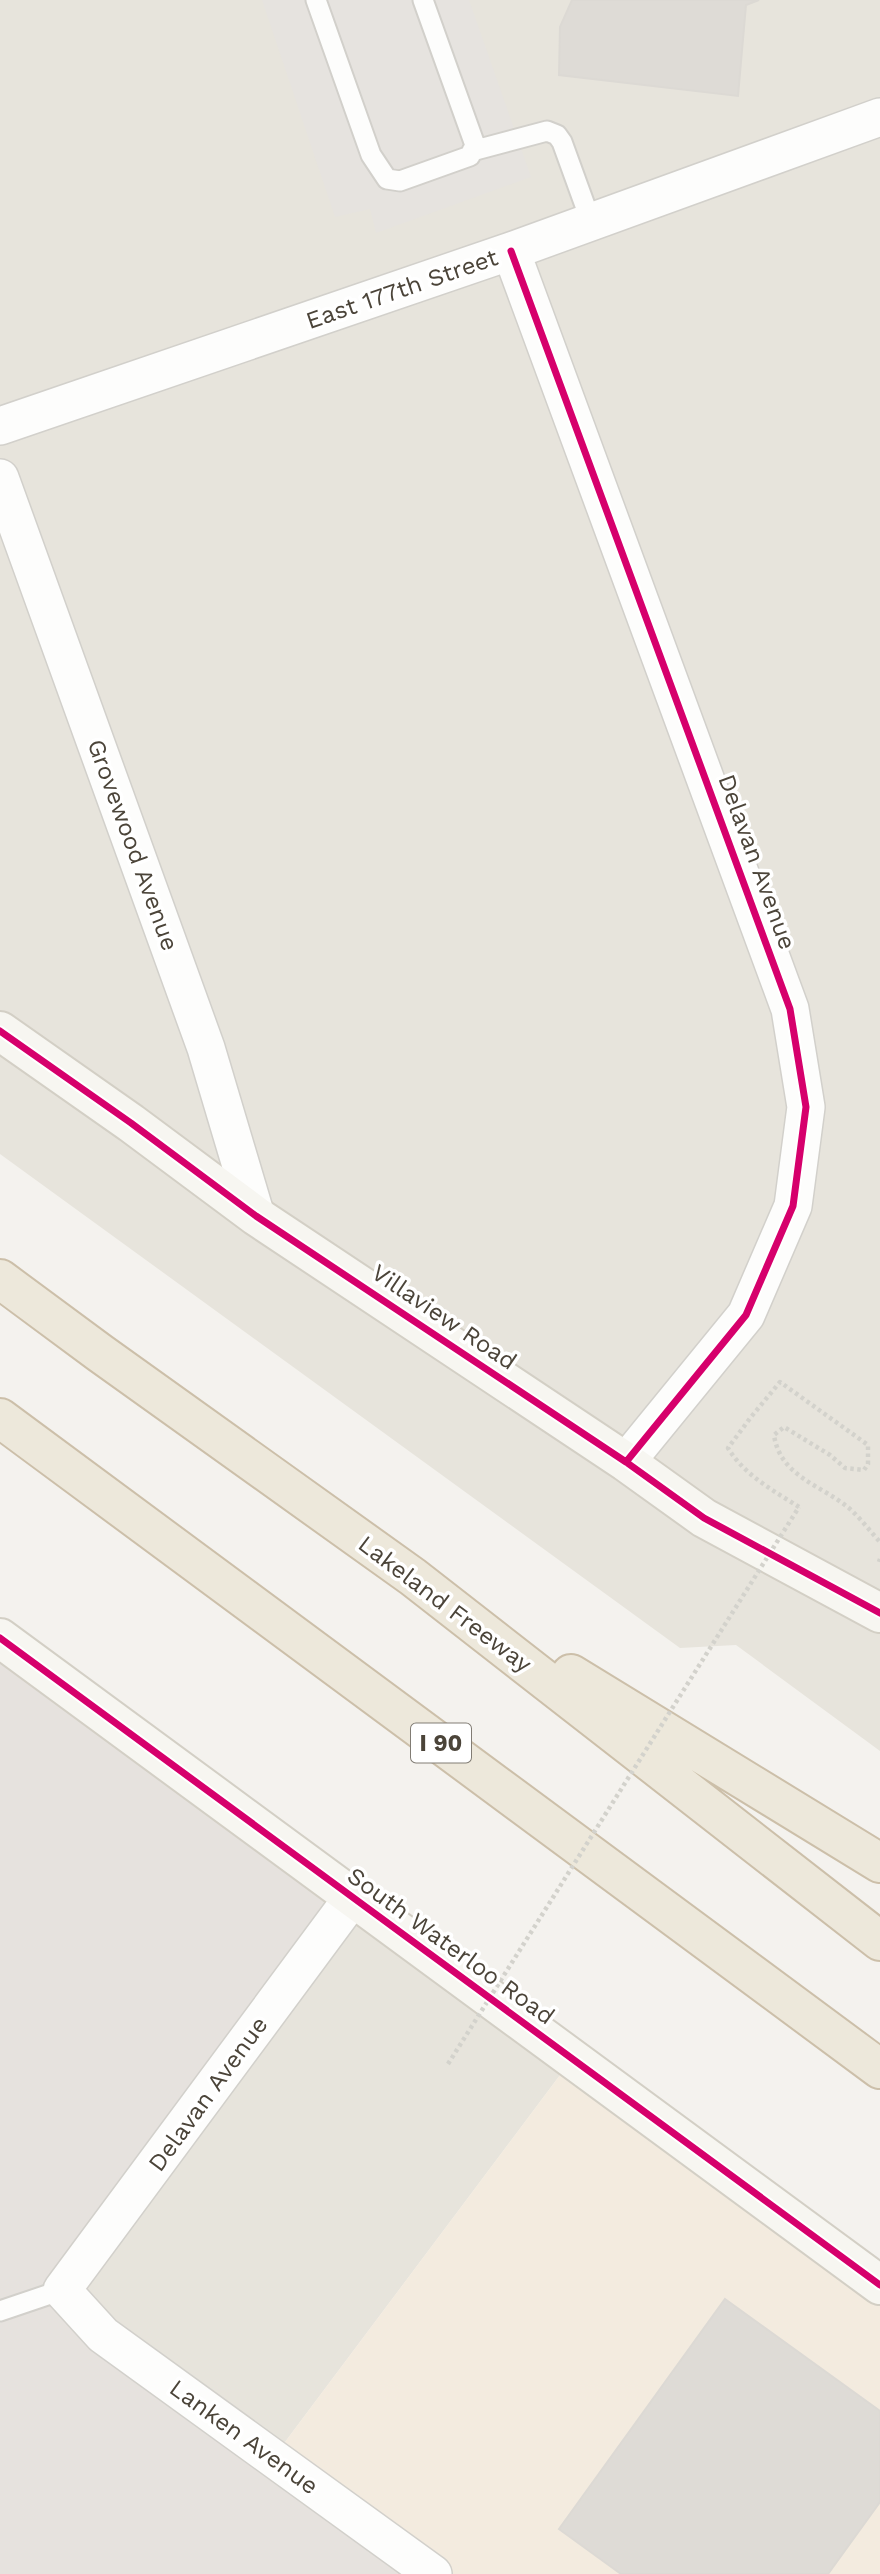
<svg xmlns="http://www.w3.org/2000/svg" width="880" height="2574" font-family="'Work Sans',sans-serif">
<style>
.residential{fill:#e7e4dc}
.commercial{fill:#f3ebdf}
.industrial{fill:#e6e2de}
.parking{fill:#e6e3df}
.building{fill:#dedbd6;stroke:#dcd9d4;stroke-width:2}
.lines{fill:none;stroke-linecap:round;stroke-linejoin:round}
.lane-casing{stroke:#d2d0cb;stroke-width:23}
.street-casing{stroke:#d2d0cb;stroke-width:40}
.secondary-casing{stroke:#d3cfc5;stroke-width:42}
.highway-casing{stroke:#ccbfa9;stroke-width:42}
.path{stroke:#d3d2cc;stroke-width:4.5;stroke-dasharray:3.5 3.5;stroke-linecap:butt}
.lane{stroke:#fdfdfc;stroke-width:19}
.street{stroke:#fdfdfc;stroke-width:37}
.secondary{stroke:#f7f6f1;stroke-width:38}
.highway{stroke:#ede8db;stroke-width:38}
.path-bridge{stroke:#d3d2cc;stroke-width:4.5;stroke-dasharray:3.5 3.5;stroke-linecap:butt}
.cycleway-casing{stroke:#fff;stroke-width:11}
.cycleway{stroke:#d6006c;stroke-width:7}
.labels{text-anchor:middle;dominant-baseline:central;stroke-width:7;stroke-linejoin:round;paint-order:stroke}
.shield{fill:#fff;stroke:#817c74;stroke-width:2}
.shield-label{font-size:23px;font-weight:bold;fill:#4b4439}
.street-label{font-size:24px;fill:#4b4439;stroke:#fff}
</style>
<rect width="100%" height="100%" fill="#f4f2ee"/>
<!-- residential -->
<path class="residential" d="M0 0H880V1751L736 1645 680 1648 0 1154Z
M353 1897 572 2059 273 2458 62 2290Z"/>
<!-- commercial -->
<path class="commercial" d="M572 2059 880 2285V2574H433L273 2458Z"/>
<!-- industrial -->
<path class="industrial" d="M0 1638 353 1897 62 2290 433 2574H0Z"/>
<!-- parking -->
<path class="parking" d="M262 0H469L531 177 376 233 370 209 335 217Z"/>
<!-- building -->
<path class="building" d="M572 0H759L746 5 738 96 559 75 560 27Z
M725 2299 880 2411V2502L828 2574H621L559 2529Z"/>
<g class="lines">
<!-- lane casing -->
<g class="lane-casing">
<path id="lane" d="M316 0 371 155 387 179 400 181 470 156 475 145 423 0
M472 151 547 131 557 135 562 142 591 222
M0 2311 62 2290"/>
</g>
<!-- street casing -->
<g class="street-casing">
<path id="street" d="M511 251 790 1009 806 1107 793 1206 746 1315 626 1462
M0 426 511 251 880 117
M0 478 206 1048 256 1216
M353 1897 62 2290 103 2335 433 2574"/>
</g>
<!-- secondary casing -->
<g class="secondary-casing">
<path id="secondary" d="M0 1031 131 1123 256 1216 626 1462 704 1518 880 1613
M0 1638 880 2285"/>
</g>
<!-- highway casing -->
<g class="highway-casing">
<path id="highway" d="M0 1279 100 1353 413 1577 880 1941
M0 1418 880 2069
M571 1674 880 1863"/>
</g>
<!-- path -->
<path class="path" d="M799 1507C774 1491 744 1475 728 1448L751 1417 780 1382 868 1445V1464L864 1470 845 1468 830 1455 784 1427 774 1435C780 1477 822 1485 850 1509 861 1519 870 1531 880 1542
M879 1562 880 1559"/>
<!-- lane -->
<use href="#lane" class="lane"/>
<!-- street -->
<use href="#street" class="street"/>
<!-- secondary -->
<use href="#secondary" class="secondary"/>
<!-- highway -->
<use href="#highway" class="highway"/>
<!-- path-bridge -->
<path class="path-bridge" d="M448 2064 799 1507"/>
<!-- cycleway casing -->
<g class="cycleway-casing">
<path id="cycleway" d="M511 251 790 1009 806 1107 793 1206 746 1315 626 1462
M0 1031 131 1123 256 1216 626 1462 704 1518 880 1613
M0 1638 880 2285"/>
</g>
<!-- cycleway -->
<use href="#cycleway" class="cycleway"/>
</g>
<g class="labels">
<!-- shield labels -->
<rect class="shield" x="411" y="1723.5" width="60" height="39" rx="5"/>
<g class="shield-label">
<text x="441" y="1743">I 90</text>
</g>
<!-- street labels -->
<g class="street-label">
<text transform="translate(402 289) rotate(-19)">East 177th Street</text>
<text transform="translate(133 845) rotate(70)">Grovewood Avenue</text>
<text transform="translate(757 862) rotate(70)">Delavan Avenue</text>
<text transform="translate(444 1317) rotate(34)">Villaview Road</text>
<text transform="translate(445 1604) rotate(37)">Lakeland Freeway</text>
<text transform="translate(451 1946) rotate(36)">South Waterloo Road</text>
<text transform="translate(208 2094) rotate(-54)">Delavan Avenue</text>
<text transform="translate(244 2437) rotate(36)">Lanken Avenue</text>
</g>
</g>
</svg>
